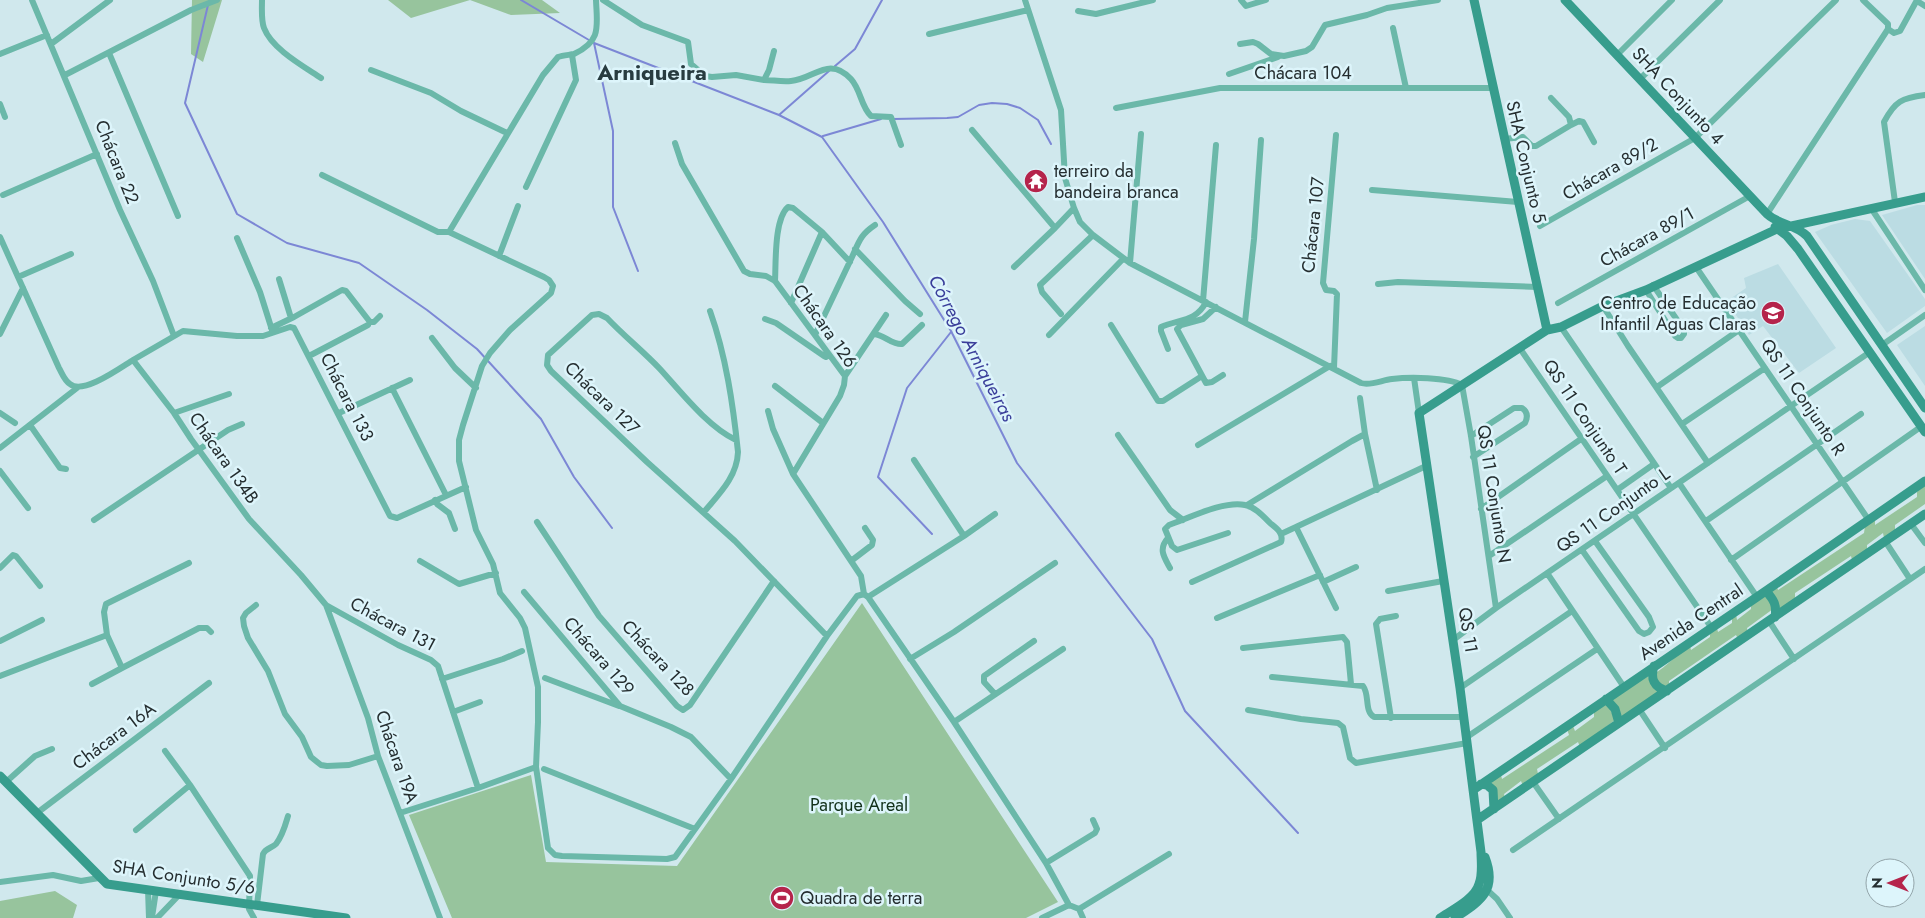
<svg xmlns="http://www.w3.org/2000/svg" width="1925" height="918" font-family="Jost,sans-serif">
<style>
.built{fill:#bbdce3}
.green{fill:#97c49d}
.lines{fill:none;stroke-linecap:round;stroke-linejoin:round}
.stream{stroke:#7c87d5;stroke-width:2}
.street{stroke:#6bb8a9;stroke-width:6}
.secondary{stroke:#379d8d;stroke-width:9}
.labels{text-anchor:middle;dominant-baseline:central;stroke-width:5;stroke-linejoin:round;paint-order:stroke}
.street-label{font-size:18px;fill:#252e30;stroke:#ddf5fb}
.poi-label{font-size:18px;fill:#252e30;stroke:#ddf5fb;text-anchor:start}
.park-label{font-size:18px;fill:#123119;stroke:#ddf5fb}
.water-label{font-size:19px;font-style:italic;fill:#3a3e9a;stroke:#ddf5fb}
.district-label{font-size:22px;font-weight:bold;fill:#283c40;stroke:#ddf5fb}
</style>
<rect width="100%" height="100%" fill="#d0e8ed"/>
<!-- built -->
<path class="built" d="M1917 205H1925V279L1882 215Z
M1855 219 1870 221 1925 299V306L1887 333 1815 232 1831 225Z
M1778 264 1836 348 1799 373 1763 326 1749 335 1727 301 1746 288 1744 278Z
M1925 326V386L1897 345Z"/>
<!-- green -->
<path class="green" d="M192 0H222L203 62 191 54Z
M388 0H542L560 13 511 15 470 0 411 18Z
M1925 485V504L1895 525V530L1884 538 1883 533 1867 545V550L1852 560 1851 556 1795 593V599L1780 609 1769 592 1777 587 1778 590 1864 533 1865 526 1875 520V525L1917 497V492Z
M1764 595 1772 601 1773 609 1747 628 1748 633 1738 639 1736 635 1669 681V686L1664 688 1656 683 1654 674C1667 666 1677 654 1690 646L1691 650 1710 637V633L1717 628 1718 632 1732 623V617L1736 614 1737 620 1751 609V604Z
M862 603 1058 902 1026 918H452L409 815 531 775 546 862 677 866Z
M1647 675 1658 693 1622 717 1611 699Z
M1607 702 1615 720 1580 747 1578 742 1537 769 1538 774 1523 786 1521 781 1504 794 1505 798 1498 803 1496 790 1491 782 1501 775 1502 779 1569 735 1567 729 1573 726 1575 731 1594 717V711Z
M55 891 77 905 73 918H0V901Z"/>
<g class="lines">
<!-- stream -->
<path class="stream" d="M521 0 594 43 779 115 822 137 883 222 951 331 1017 463 1152 639 1185 711 1298 833
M208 5 185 103 237 214 287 243 359 263 427 310 477 349 541 419 574 477 612 528
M594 43 613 131V207L638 271
M835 66 855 49 882 0
M779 115 829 71
M893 119 947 118 958 117 979 105 992 103 1007 104 1020 108 1038 120 1051 144
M823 136 881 119
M932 534 878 477 907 388 951 332"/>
<!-- street -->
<path class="street" d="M32 0 120 210 153 281 174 336
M262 0C262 9 261 20 264 28 272 49 303 66 321 78
M603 0 642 25 688 42 691 64 705 76 712 77 736 75 764 80 769 70 774 51
M1025 0 1061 110 1065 178 1074 208 1080 222 1093 235 1130 263 1361 383C1371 386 1382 380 1392 379 1409 377 1447 377 1462 385L1471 436 1496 608
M1241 0 1246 6 1266 0
M1917 1 1925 6
M1078 11 1096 14 1153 0
M1393 28 1406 88
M1888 29 1894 33 1900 31 1917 0
M929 34 1028 10
M51 44 110 0
M1240 44 1253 42 1258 44 1271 54 1284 56 1306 51 1312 47 1325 25 1367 15 1387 8 1438 0
M109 53 178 216
M0 54 47 35
M1617 55 1672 0
M371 70 431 93 461 111 507 133
M1229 74 1278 57
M65 75 191 10 217 0
M1640 79 1720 0
M764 80C772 80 782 82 791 81 814 79 829 55 851 79 861 90 861 107 871 116L891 117 901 145
M0 104 5 117
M1116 108 1220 88H1493
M1571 125 1579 121 1583 122 1594 142
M972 130 1055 228 1074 208
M1504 139 1523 137 1532 146H1536L1571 125 1569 117 1551 98
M675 143 682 164 744 271 750 274 766 276 775 281 845 376 844 385 840 396 793 474 861 576 864 594
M322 175 438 232H449L544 277 549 280 553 286 551 293 510 330 490 353 482 366 463 425 459 440V461L476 530 493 564 500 593 520 618 525 628 538 687V722L536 767 548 848 555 855 562 856 667 859 675 857 731 779 827 636 857 596 864 594
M526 187 576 80 572 55
M1372 190 1518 202
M3 195 97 154
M1895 202 1884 122C1895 101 1902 98 1925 95
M1871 208 1925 290
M1767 214 1888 29V24L1863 0
M1540 226 1695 138 1836 0
M449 232 543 75 558 57C563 55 570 55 574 54 602 41 597 26 596 0
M0 237 59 368C62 373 64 380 70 384 83 395 120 368 133 360
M237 238 260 292 272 330
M855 249 905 301 920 314
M499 256 518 206
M1130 263 1141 134
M1014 267 1055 228
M1696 267 1868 519
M18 277 71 254
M279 279 291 318
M775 281C776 263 774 219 788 207L793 208 822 232 850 262
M1378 284 1398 282 1538 287
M1646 290 1675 336 1678 338H1681L1684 334V330L1653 285
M1203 301 1216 145
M791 303 822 232
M1558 303 1750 196
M1603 306 1628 346 1708 463
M1216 307 1203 319 1181 325 1177 329 1206 383 1212 382 1223 375
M1061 314 1042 292 1040 285 1093 235
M765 319 776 323 824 356 826 357 829 355
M1245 322 1254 239 1261 140
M1111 325 1158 401H1163L1202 376
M1561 327 1671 488
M271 328 294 317 342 290 346 291 370 322H374L380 316
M0 334 23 288
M874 334C885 335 892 345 902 344L922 325
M815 335 852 257C859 242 860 235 875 225
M1049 335 1123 259
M432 338 455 368 476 388
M1882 345 1925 315
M1519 347 1711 627
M1168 349 1161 331V327C1179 319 1196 322 1206 302
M309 356 368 325
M1334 368 1337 294 1334 291 1326 290 1323 283 1336 135
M845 376 886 315
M1414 378 1419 413
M775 386 823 423
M1657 387 1739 330
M392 388 446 495
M1360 398 1365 434 1377 490
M768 411 773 429 793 474
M0 413 15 423
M174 413 229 394
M339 413 410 380
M1682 424 1765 368
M30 425 60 468 66 469
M1118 435 1170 510 1183 520
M1471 436 1514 408H1522C1528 412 1528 417 1525 423L1473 457
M736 440C708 427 681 392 660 369 643 351 624 336 607 318L599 314 592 315 548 355 547 365 551 371 647 462 735 541 827 636
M1198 445 1330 366
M0 448 77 388
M914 460 964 536
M0 471 28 508
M1679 483 1757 597
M1617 490 1654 464
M435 500 437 504 449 513 455 529
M1247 505 1352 441 1365 434
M1481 509 1581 439
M704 512C719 494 737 477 738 452 733 404 726 356 710 311
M94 520 228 430 242 424
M1706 521 1861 414
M537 522 599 616 677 706 683 710 690 705 774 581
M1911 524 1925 543
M1296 527 1336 608
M1281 534 1426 466
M1168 538C1158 549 1164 557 1170 568
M1885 541 1910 579
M1582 550 1639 631 1644 634 1649 632 1653 627 1649 617 1595 541
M1489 556 1607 476
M1731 560 1922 426
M420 561 459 584 496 573
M851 561 872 545 873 540 865 528
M0 568 13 555 16 556 40 586
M1547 573 1624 687
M1192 582 1281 542C1284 533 1276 528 1270 523 1263 516 1255 507 1245 505 1225 500 1189 518 1169 525L1165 529 1172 546 1177 550 1228 533
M1323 582 1356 567
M1388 591 1443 581
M524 592 620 706 671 727 691 737 731 779
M864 594 868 597 954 722 1046 863 1069 905 1079 909 1083 918
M868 597 964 536 995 514
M256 605 246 613 243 618 244 626 248 638 268 671 285 714 302 737 311 757 321 765 327 766 349 765 378 756
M326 605 398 645 431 660 438 666 478 788
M1217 618 1320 575
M1769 621 1794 659
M1453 640 1496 608 1870 352
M0 641 42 620
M1243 648 1343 637 1347 642 1351 684
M910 659 954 632 1055 563
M122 668 199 628H207L211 632
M0 676 107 635 104 612 106 604 189 563
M1272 677 1363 686C1370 695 1364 711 1374 717H1464
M545 678 619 706
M442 679 503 659 522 651
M92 684 122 668 107 635
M1460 688 1572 611
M995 694 984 682V676L1034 641
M1639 709 1665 748
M1248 710 1301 719 1338 723 1343 727 1350 758 1356 763 1467 743
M453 712 480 702
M1391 718 1376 624 1380 619 1396 616
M954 722 1063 649
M1467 737 1597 649
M165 751 190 785 250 876 249 909 254 918
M544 769 695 829
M6 782 35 756 52 749
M1533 782 1559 819
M37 813 209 683
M400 813 478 788 536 767
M136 830 190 785
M1513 850 1925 569
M1046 863 1095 833 1097 829 1093 820
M0 882 53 875 81 881 99 878
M1485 888 1497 899 1510 918
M148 890 149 918
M257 905 263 854C266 848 272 848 276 844 283 835 285 826 288 816
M1079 909 1169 854
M152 917 156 891
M157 918 180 894
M440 918 378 756 368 718 326 605 301 575 249 519 191 439 174 413 133 360 183 331 237 336H263L290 327 294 328 390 516 397 518 406 514 466 487
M1042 918 1069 905"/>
<!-- secondary -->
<path class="secondary" d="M1474 0 1547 330
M1565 0 1767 214C1779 225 1795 224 1807 236L1925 408
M1775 227 1787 236 1798 249 1925 432
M1766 591C1774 600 1777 605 1775 617
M1654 666C1650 679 1654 687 1667 691
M1606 699 1615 709 1619 723
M0 776 107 884 346 918
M1481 784 1487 785 1493 790 1494 809
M1473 790 1757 597 1925 481
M1477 820 1925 514
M1440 918C1452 910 1475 899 1479 884 1483 874 1481 862 1481 852L1460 688 1419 413 1547 330 1561 327 1603 306 1646 290 1777 229 1925 197
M1455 918C1480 901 1498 891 1485 857"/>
</g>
<!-- icons -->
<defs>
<g id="temple-disc" transform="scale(1.25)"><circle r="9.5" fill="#b5244b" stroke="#ddf5fb"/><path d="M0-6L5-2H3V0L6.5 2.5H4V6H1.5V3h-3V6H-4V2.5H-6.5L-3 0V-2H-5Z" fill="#fff"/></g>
<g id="school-disc" transform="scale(1.25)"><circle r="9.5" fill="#b5244b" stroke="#ddf5fb"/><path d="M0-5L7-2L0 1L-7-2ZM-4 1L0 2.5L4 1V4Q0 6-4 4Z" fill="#fff"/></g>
<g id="stadium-disc" transform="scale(1.25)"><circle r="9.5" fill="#b5244b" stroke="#ddf5fb"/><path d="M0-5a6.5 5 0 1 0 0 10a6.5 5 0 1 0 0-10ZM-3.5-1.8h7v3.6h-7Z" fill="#fff"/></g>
</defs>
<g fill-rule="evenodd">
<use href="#temple-disc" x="1036" y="181"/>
<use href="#school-disc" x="1773" y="313"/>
<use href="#stadium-disc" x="782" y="898"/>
</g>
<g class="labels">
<!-- street labels -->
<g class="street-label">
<text x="1303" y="73">Chácara 104</text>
<text transform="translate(1678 96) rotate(47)">SHA Conjunto 4</text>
<text transform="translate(117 162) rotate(68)">Chácara 22</text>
<text transform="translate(1526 162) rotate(77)">SHA Conjunto 5</text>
<text transform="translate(1610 169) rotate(-30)">Chácara 89/2</text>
<text transform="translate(1313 225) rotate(-84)">Chácara 107</text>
<text transform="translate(1647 237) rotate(-29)">Chácara 89/1</text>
<text transform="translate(825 326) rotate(55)">Chácara 126</text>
<text transform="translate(347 397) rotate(63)">Chácara 133</text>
<text transform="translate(1803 397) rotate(56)">QS 11 Conjunto R</text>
<text transform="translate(602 398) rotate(44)">Chácara 127</text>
<text transform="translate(1585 417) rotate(56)">QS 11 Conjunto T</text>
<text transform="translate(224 458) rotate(55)">Chácara 134B</text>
<text transform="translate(1494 494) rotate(81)">QS 11 Conjunto N</text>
<text transform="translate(1613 510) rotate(-35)">QS 11 Conjunto L</text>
<text transform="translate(1691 622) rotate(-34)">Avenida Central</text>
<text transform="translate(393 624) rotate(28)">Chácara 131</text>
<text transform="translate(1468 630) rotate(81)">QS 11</text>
<text transform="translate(599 656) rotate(49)">Chácara 129</text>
<text transform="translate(658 658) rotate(47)">Chácara 128</text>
<text transform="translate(114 736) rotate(-37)">Chácara 16A</text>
<text transform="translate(397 757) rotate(71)">Chácara 19A</text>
<text transform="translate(184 877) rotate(9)">SHA Conjunto 5/6</text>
</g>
<!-- poi labels -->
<g class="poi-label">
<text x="1054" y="171">terreiro da<tspan x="1054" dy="21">bandeira branca</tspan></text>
<text x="1756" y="303" text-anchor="end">Centro de Educação<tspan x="1756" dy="21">Infantil Águas Claras</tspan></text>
<text x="800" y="898">Quadra de terra</text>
</g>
<!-- park labels -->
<g class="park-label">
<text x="859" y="805">Parque Areal</text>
</g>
<!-- water labels -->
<g class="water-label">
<text transform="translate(972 348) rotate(62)">Córrego Arniqueiras</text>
</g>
<!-- district labels -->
<g class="district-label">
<text x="652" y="72">Arniqueira</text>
</g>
</g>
<!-- north arrow -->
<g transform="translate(1890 883) rotate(270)"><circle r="24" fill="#ddf5fb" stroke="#93a5aa"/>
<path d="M0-4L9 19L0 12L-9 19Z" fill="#b5244b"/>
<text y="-8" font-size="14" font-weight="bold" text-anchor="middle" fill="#252e30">N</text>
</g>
</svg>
